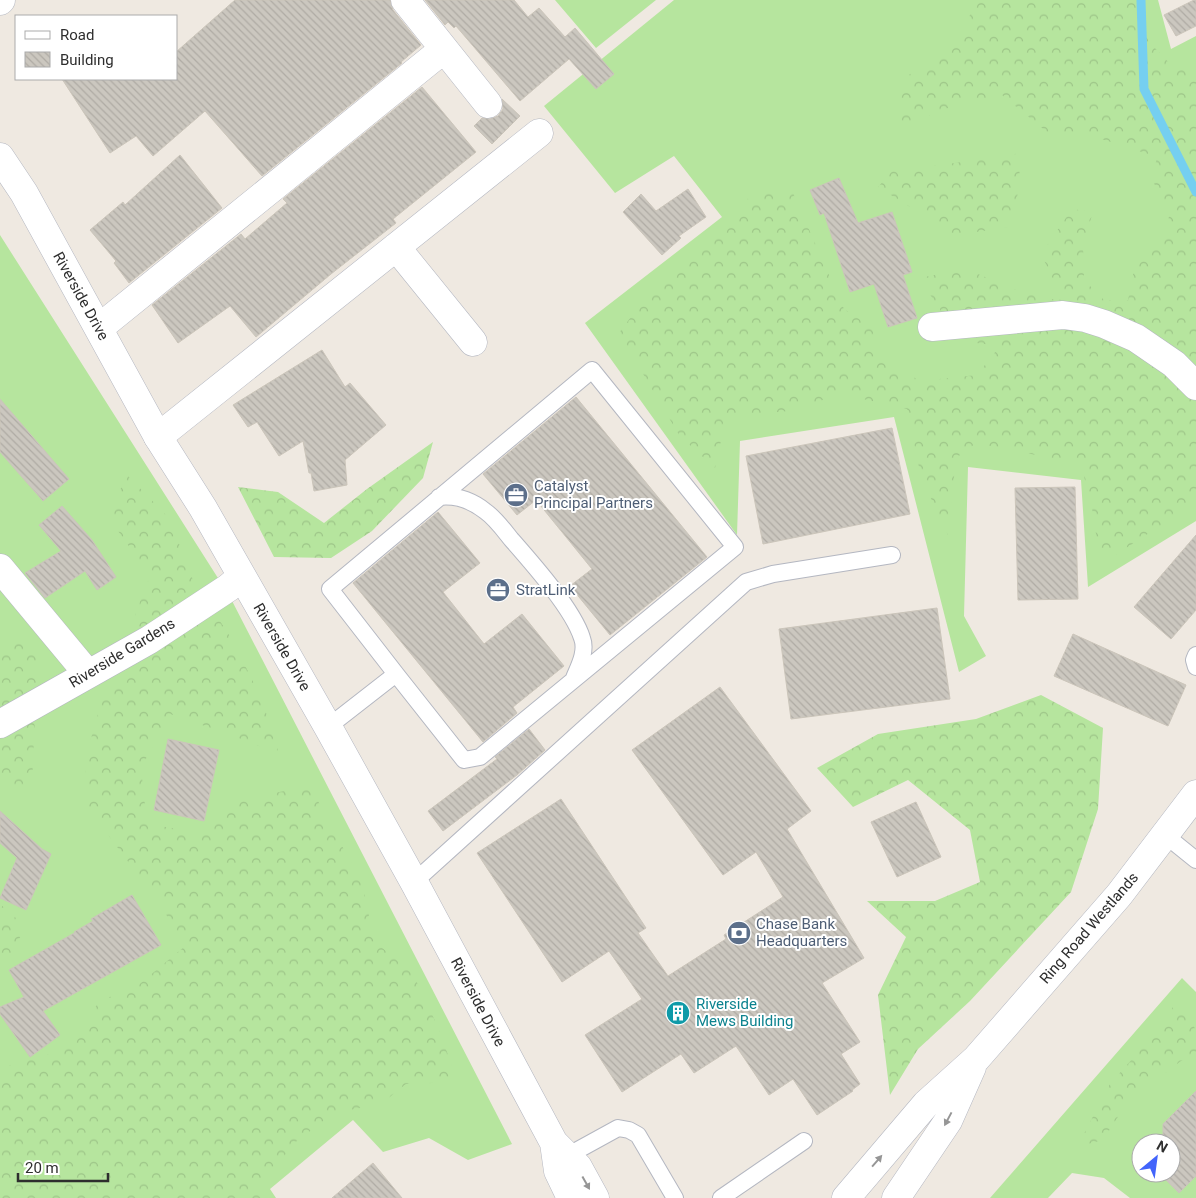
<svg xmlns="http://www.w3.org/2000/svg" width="1196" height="1198" font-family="Roboto,sans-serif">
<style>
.grass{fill:#b6e59e;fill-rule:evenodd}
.forest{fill:url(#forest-crowns)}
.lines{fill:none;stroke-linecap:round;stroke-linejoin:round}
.stream{stroke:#75cff0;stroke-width:9}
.building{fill:url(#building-back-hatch);stroke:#cbc5ba}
.service-casing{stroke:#b4b7c1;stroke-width:18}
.minor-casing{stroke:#b4b7c1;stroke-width:29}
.tertiary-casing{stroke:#b4b7c1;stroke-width:29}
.secondary-casing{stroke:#b4b7c1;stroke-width:29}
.service{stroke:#fff;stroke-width:16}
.minor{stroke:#fff;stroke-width:28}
.tertiary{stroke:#fff;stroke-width:28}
.secondary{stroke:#fff;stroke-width:28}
.oneway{fill:#969696}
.labels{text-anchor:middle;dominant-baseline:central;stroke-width:4;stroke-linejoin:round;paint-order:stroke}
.street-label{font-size:15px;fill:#2e2e2e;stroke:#fff}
.service-label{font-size:15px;fill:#4e5e75;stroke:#fff;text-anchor:start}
.culture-label{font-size:15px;fill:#0d838f;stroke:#fff;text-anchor:start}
</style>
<defs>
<pattern id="forest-crowns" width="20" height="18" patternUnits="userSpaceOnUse" patternTransform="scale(1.25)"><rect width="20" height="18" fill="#b6e59e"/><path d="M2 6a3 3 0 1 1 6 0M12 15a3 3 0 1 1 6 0" fill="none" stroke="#9dc588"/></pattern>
<pattern id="building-back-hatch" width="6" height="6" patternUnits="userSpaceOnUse" patternTransform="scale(1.25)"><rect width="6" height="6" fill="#cbc7bf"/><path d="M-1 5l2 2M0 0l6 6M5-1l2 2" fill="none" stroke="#afaba4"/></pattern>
</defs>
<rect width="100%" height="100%" fill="#efe9e1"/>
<!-- grass -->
<path class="grass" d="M555 0H656L596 48Z
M674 0H1158L1171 49 1196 36V521L1088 587 1081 480 968 467 964 616 986 656 959 672 894 417 740 441 737 535 585 323 722 217 674 156 615 193 544 106Z
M0 235 230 597 512 1144 468 1160 429 1138 383 1152 353 1120 270 1189 276 1198H0Z
M1182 978 1196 992V1198H1130L1104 1178 1072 1173 1048 1198H990ZM1141 1143H1171V1173H1141Z"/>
<!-- forest -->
<path class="forest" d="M981 0H1135L1152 45 1177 71 1196 66V499L1189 510 1169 520 1117 554 1100 562 1093 513 1081 464 976 443 956 458 948 535 921 477 907 409 841 394 789 411 744 415 722 436 715 468 679 435 619 333 654 286 697 254 732 220 755 189 793 193 844 309 877 330 874 353 920 381 977 375 1000 346 961 341 919 278 966 269 1011 288 1050 299 1063 300 1041 254 1072 209 1093 212 1083 244 1084 280 1104 300H1128L1134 270 1160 239 1171 212 1152 180 1157 157 1086 134 1053 137 1002 95 944 109 901 128 900 80 953 49 973 9Z
M1021 153 1018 192 1011 227 955 235 878 187 894 169 941 165Z
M433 442 423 478 372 531 331 558 274 557 238 487 278 492 324 523 367 489Z
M128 476 169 518 193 580 233 641 262 700 279 754 231 735 170 714 141 768 147 824 209 834 232 802 284 791 312 788 326 818 362 881 374 941 413 974 437 1025 458 1082 406 1084 381 1104 334 1113 293 1144 263 1185V1198H0V1068L66 1049 101 999 130 992 184 947 162 907 88 808 85 759 103 697 127 674 136 612 150 576 106 514Z
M0 638 38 649 32 784 0 788Z
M1041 695 1103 728 1098 809 1071 892 970 1001 918 1049 890 1095 878 995 906 937 867 901H935L980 882 970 830 908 780 853 807 817 768 878 734 976 719Z
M0 904 26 927 8 958 0 957Z
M1176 1003C1196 1019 1196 1027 1196 1053L1181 1061 1128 1101 1103 1140 1077 1147 1110 1084 1149 1040Z"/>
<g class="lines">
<!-- stream -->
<path class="stream" d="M1141 0 1144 89 1196 192"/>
</g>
<!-- building -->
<path class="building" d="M235 0H390L393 10 421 45 401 62 402 63 262 176 205 111 153 156 136 136 110 153 62 79H176V52Z
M425 0H514L528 17 539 8 565 37 575 28 614 74 596 89 569 59 520 101 456 26 454 28 448 22 445 25Z
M1194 0H1196V26L1176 36 1164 15Z
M422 87 476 152 393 219 396 223 331 274 256 337 230 306 178 343 152 305 241 234 245 239 287 203 283 199Z
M502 99 520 116 492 144 474 126 482 118 490 119 498 116 503 109Z
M180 155 222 208 129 283 114 263 116 261 90 230 123 202 125 205Z
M839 178 858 223 892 212 912 272 903 275 917 318 888 327 874 284 850 292 824 213 820 215 810 190Z
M688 189 706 217 679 236 681 238 662 255 623 212 641 194 656 211Z
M322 350 345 387 350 383 386 425 345 460 347 485 314 491 311 473H309L303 441 279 456 257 422 248 427 233 405Z
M576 397 707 557 610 635 570 586 592 569 536 500 517 515 483 474Z
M0 399 69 479 43 501 0 452Z
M892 428 910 514 763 544 746 456Z
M1075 487 1078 599 1018 600 1015 488Z
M62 506 92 540 116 577 97 590 85 571 45 598 25 573 61 551 39 525Z
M438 512 480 563 443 592 484 644 522 614 564 666 513 707 517 713 483 742 353 583Z
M1196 535V610L1171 639 1134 607Z
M937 608 950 699 791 719 779 629Z
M1073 634 1186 685 1168 726 1054 676Z
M720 687 811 811 787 829 864 958 822 983 860 1042 841 1054 860 1084 852 1090 853 1091 817 1115 793 1079 769 1095 736 1046 694 1073 681 1054 622 1092 585 1035 642 999 609 951 562 982 477 853 561 799 646 928 638 933 668 976 726 939 724 935 783 897 756 852 723 875 632 750Z
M529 729 545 750 517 775 443 831 428 811 497 759 495 757Z
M168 739 219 750 204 821 154 810Z
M916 802 941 857 897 877 871 822Z
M0 811 42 849 51 854 26 910 0 898 17 858 0 843Z
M132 895 161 945 43 1011 60 1035 30 1057 0 1014V1007L24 997 9 970 76 932H74L93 921 91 919Z
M1196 1091V1176L1179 1193 1165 1179V1173H1171V1143H1163V1124Z
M373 1163 402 1198H332Z"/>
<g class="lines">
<!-- service casing -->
<g class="service-casing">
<path id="service" d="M439 497C456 495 471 500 485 511 495 518 503 529 511 539 532 563 573 609 582 638 587 651 579 666 574 678
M1196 655 1194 660 1196 667
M328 727 396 674 464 760 480 757 735 547 592 370 330 589 396 674
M1165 835 1196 860
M414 882 746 582 773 574 892 555
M567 1156 618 1128 629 1130 638 1135 675 1198
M721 1198 804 1141"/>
</g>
<!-- minor casing -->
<g class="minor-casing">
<path id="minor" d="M405 0 488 104
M0 1 1 0
M396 247 473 342
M932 327 1063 315 1085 318 1104 324 1136 338 1174 364 1196 386
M99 328 444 49
M158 437 539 133
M0 568 88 674
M0 724 149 640 228 588 241 577"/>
</g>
<!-- tertiary casing -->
<g class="tertiary-casing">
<path id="tertiary" d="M0 157 24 193 158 437 203 508 328 727 414 882 554 1143 578 1167 595 1198
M554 1143 558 1171 571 1198"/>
</g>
<!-- secondary casing -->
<g class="secondary-casing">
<path id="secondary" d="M846 1198 926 1104 976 1059 1119 895 1196 794
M896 1198 948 1121 972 1067"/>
</g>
<!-- service -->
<use href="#service" class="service"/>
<!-- minor -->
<use href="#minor" class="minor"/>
<!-- tertiary -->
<use href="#tertiary" class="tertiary"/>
<!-- secondary -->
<use href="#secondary" class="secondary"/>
</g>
<!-- one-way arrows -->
<defs><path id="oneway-solid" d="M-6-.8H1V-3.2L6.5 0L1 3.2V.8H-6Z" transform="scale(1.25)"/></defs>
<g class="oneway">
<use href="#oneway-solid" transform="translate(948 1119) rotate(118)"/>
<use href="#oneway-solid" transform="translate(877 1161) rotate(-49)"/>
<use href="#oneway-solid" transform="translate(586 1183) rotate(61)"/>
</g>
<!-- icons -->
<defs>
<g id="office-disc" transform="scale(1.25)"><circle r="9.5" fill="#5c6f8a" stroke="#fff"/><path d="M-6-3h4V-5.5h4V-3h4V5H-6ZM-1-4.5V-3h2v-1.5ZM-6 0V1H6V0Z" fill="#fff"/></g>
<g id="bank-disc" transform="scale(1.25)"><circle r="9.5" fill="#5c6f8a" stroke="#fff"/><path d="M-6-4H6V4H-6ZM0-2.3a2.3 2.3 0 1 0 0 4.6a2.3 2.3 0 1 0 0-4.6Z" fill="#fff"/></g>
<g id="building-disc" transform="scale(1.25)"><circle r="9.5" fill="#0f9aa8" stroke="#fff"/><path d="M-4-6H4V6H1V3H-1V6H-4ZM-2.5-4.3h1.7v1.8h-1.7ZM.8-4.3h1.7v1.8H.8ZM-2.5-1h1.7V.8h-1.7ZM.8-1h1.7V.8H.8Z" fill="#fff"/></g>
</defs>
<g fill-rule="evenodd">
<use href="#office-disc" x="516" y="495"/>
<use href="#office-disc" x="498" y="590"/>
<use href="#bank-disc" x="739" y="933"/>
<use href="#building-disc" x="678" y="1013"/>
</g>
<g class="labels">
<!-- street labels -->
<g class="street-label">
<text transform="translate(81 296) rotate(61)">Riverside Drive</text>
<text transform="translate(282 647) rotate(60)">Riverside Drive</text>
<text transform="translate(122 653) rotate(-31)">Riverside Gardens</text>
<text transform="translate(1089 928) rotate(-49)">Ring Road Westlands</text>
<text transform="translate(478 1002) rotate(62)">Riverside Drive</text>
</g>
<!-- service labels -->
<g class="service-label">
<text x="534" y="486">Catalyst<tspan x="534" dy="17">Principal Partners</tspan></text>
<text x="516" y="590">StratLink</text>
<text x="756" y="924">Chase Bank<tspan x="756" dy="17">Headquarters</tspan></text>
</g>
<!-- culture labels -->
<g class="culture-label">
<text x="696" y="1004">Riverside<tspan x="696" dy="17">Mews Building</tspan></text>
</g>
</g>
<!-- legend -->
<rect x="15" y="15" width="162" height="65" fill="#ffffff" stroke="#ababab"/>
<rect x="25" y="31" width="25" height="8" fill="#ffffff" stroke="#ababab"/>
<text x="60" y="40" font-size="15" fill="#2e2e2e">Road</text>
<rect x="25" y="52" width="25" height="15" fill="url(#building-back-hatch)" stroke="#ababab"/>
<text x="60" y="65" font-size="15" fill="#2e2e2e">Building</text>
<!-- north arrow -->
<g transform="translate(1156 1158) rotate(29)"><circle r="24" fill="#ffffff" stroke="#ababab"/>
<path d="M0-4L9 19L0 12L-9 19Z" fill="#4264fb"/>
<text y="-8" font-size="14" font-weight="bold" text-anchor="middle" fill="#2e2e2e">N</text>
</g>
<!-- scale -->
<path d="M18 1173v8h90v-8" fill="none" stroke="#2e2e2e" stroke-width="2.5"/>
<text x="25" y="1173" font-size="15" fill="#2e2e2e" stroke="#ffffff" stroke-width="4" paint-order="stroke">20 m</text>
</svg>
